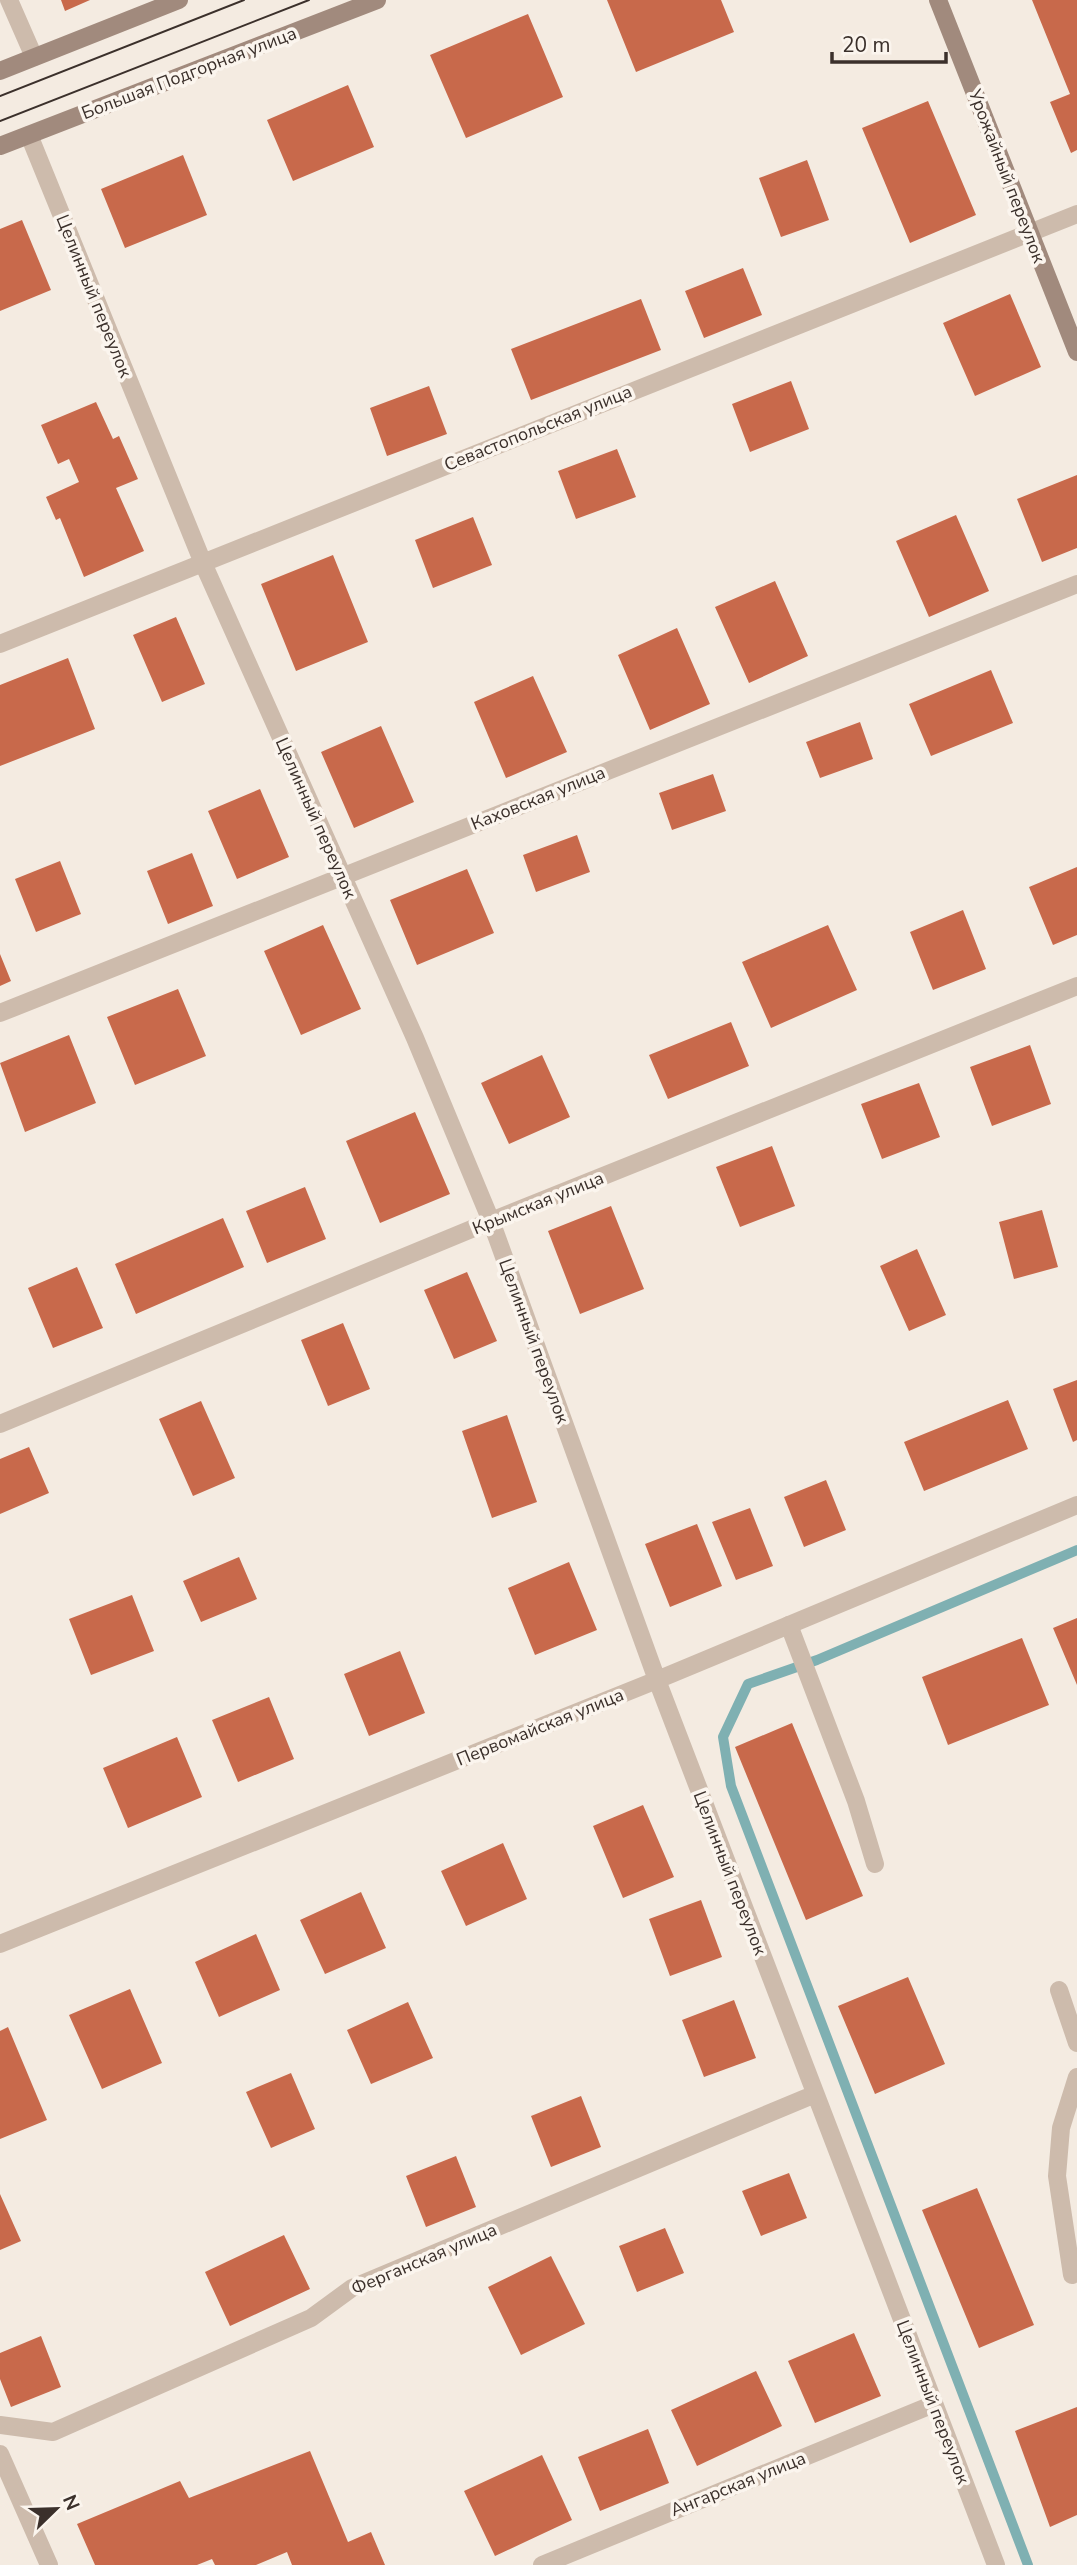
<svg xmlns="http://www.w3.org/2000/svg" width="1077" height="2565" font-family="'Nunito Sans',sans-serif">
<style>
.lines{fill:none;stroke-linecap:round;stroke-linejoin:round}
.stream{stroke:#7fb0b2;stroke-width:10}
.building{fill:#c8694b}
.lane{stroke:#cdbbac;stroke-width:18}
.street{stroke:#cdbbac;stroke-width:18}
.secondary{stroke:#a18a7d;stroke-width:18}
.tram{stroke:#3b302b;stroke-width:2}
.labels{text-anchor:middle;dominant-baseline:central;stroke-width:7;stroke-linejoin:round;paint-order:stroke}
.street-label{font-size:18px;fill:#3b302b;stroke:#fbf5ee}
</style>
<rect width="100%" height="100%" fill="#f4ebe1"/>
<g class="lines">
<!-- stream -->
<path class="stream" d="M1028 2565 731 1786 723 1737 748 1684 817 1660 1077 1550"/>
</g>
<!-- building -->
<path class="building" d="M61 0H90L65 11Z
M607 0H721L734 32 636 72Z
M1032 0H1077V150L1071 153 1050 102 1070 94Z
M528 14 563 97 466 138 430 55Z
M348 85 374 147 293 181 267 120Z
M928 101 976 215 910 243 862 128Z
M183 155 207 215 125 248 101 189Z
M807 160 829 220 781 237 759 178Z
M22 220 51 290 0 311V229Z
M743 268 762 315 704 338 685 291Z
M1010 294 1041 367 975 396 943 323Z
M641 299 661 350 531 400 511 349Z
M791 381 809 429 750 452 732 404Z
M429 386 447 434 387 456 370 408Z
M96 402 113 439 119 436 138 479 116 488 144 551 84 577 60 518 56 520 46 497 79 482 69 459 58 464 41 425Z
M617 449 636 497 576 519 558 471Z
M1077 475V548L1042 562 1017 499Z
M956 515 989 591 929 617 896 541Z
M473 517 492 565 433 588 415 540Z
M333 555 368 642 296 671 261 584Z
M775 581 808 656 749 683 715 607Z
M176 617 205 684 162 702 133 635Z
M677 628 710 704 650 730 618 655Z
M68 658 95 729 0 766V685Z
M991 670 1013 723 931 756 909 704Z
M533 676 567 752 506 778 474 702Z
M860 722 873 759 820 778 806 742Z
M381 726 414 802 354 828 321 752Z
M713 774 726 811 672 830 659 793Z
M260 789 289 857 237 879 208 811Z
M577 835 590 872 536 892 523 855Z
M192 853 213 906 168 924 147 871Z
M60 861 81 914 36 932 15 879Z
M1077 867V935L1053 945 1029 887Z
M467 869 494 933 417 965 390 900Z
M963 910 986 969 933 990 910 932Z
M323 925 361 1009 301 1035 264 951Z
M828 925 857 990 771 1028 742 962Z
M0 954 11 981 0 986Z
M178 989 206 1056 135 1085 107 1017Z
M731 1022 749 1066 668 1099 649 1055Z
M69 1035 96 1103 25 1132 0 1063Z
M1030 1045 1051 1104 992 1126 970 1067Z
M542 1055 570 1117 509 1144 481 1083Z
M919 1083 940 1137 882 1159 861 1104Z
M415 1112 450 1194 380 1223 346 1141Z
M772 1146 795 1206 740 1227 716 1167Z
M305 1187 326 1239 267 1263 246 1211Z
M611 1206 644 1289 580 1314 548 1231Z
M1042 1210 1058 1267 1014 1279 999 1222Z
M223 1218 244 1267 136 1314 115 1264Z
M917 1249 946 1315 909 1331 880 1266Z
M77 1267 103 1328 53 1348 28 1288Z
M467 1272 497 1341 454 1359 424 1290Z
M343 1323 370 1389 328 1406 301 1340Z
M1077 1380V1440L1073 1442 1053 1389Z
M1008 1400 1028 1449 924 1491 904 1442Z
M201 1401 235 1478 193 1496 159 1419Z
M507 1415 537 1502 492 1518 462 1431Z
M29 1447 49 1493 0 1514V1459Z
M826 1480 846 1530 804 1547 784 1497Z
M750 1508 773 1566 736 1580 712 1522Z
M697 1524 722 1586 670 1607 645 1544Z
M239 1557 257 1599 201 1622 183 1581Z
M569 1562 597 1630 535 1655 508 1588Z
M132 1595 154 1651 91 1675 69 1619Z
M1077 1618V1685L1053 1628Z
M1022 1638 1049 1705 948 1745 922 1677Z
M400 1651 425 1713 369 1736 344 1674Z
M269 1697 294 1759 238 1782 212 1720Z
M792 1723 863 1896 806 1920 735 1747Z
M177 1737 202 1797 128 1828 103 1768Z
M643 1805 674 1877 623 1898 593 1826Z
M503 1843 527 1899 466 1926 441 1871Z
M361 1892 386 1948 325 1974 300 1920Z
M701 1900 722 1957 670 1976 649 1919Z
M256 1934 280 1990 219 2017 195 1962Z
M908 1977 945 2064 875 2094 838 2006Z
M130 1989 162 2063 102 2089 69 2015Z
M734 2000 756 2058 704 2077 682 2020Z
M408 2002 433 2058 371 2084 347 2030Z
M8 2027 47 2120 0 2139V2031Z
M291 2073 315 2129 271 2148 246 2092Z
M581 2096 601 2147 551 2167 531 2116Z
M456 2156 476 2207 426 2227 406 2176Z
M789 2173 807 2218 761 2236 742 2191Z
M977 2188 1034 2325 979 2348 922 2210Z
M0 2194 21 2241 0 2250Z
M665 2228 684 2273 637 2292 619 2246Z
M284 2235 310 2289 230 2326 205 2272Z
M551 2256 585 2324 521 2355 488 2287Z
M854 2333 881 2396 815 2423 788 2361Z
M41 2336 61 2387 11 2407 0 2379V2353Z
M756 2371 782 2426 697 2466 671 2410Z
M1077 2407V2515L1050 2527 1015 2431Z
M648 2429 669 2483 600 2511 578 2457Z
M310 2451 348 2542 371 2532 385 2565H292L287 2552 256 2565H215L212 2559 197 2565H95L77 2524 180 2481 189 2498Z
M542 2455 572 2520 495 2556 464 2491Z"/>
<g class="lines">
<!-- lane -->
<path class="lane" d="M789 1625 856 1801 875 1864
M1059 1990 1077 2043
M1072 2275 1057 2176 1061 2128 1077 2077"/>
<!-- street -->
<path class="street" d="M9 0 34 57
M29 135 203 563 415 1038 491 1221 657 1680 996 2565
M0 644 1077 214
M0 1013 1077 584
M0 1424 491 1221 1077 986
M0 1944 657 1680 1077 1505
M0 2425 53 2432 311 2318 352 2288 813 2095
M0 2454 49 2565
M542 2565 934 2404"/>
<!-- secondary -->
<path class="secondary" d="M938 0 1077 352
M0 71 179 0
M0 146 377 0"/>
<!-- tram -->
<path class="tram" d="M0 96 244 0
M0 121 309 0"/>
</g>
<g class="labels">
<!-- street labels -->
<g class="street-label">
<text transform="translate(189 73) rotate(-21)">Большая Подгорная улица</text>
<text transform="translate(1007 176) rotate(69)">Урожайный переулок</text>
<text transform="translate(94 296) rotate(68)">Целинный переулок</text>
<text transform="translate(538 428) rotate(-22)">Севастопольская улица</text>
<text transform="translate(538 798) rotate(-22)">Каховская улица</text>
<text transform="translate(316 818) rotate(66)">Целинный переулок</text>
<text transform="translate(538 1203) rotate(-22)">Крымская улица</text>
<text transform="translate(534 1341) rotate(70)">Целинный переулок</text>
<text transform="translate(540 1727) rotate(-22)">Первомайская улица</text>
<text transform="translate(730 1873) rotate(69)">Целинный переулок</text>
<text transform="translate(424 2259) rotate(-23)">Ферганская улица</text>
<text transform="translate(933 2402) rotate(69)">Целинный переулок</text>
<text transform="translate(738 2484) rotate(-22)">Ангарская улица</text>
</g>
</g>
<!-- north arrow -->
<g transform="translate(56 2509) rotate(67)" stroke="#fbf5ee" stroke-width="5" paint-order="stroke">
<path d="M0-5L12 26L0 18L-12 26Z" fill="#3b302b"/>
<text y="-10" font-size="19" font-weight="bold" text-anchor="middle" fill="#3b302b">N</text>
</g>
<!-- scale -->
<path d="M832 52v10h114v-10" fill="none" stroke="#3b302b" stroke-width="3.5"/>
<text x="842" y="52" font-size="21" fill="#3b302b" stroke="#fbf5ee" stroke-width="5" paint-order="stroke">20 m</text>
</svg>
